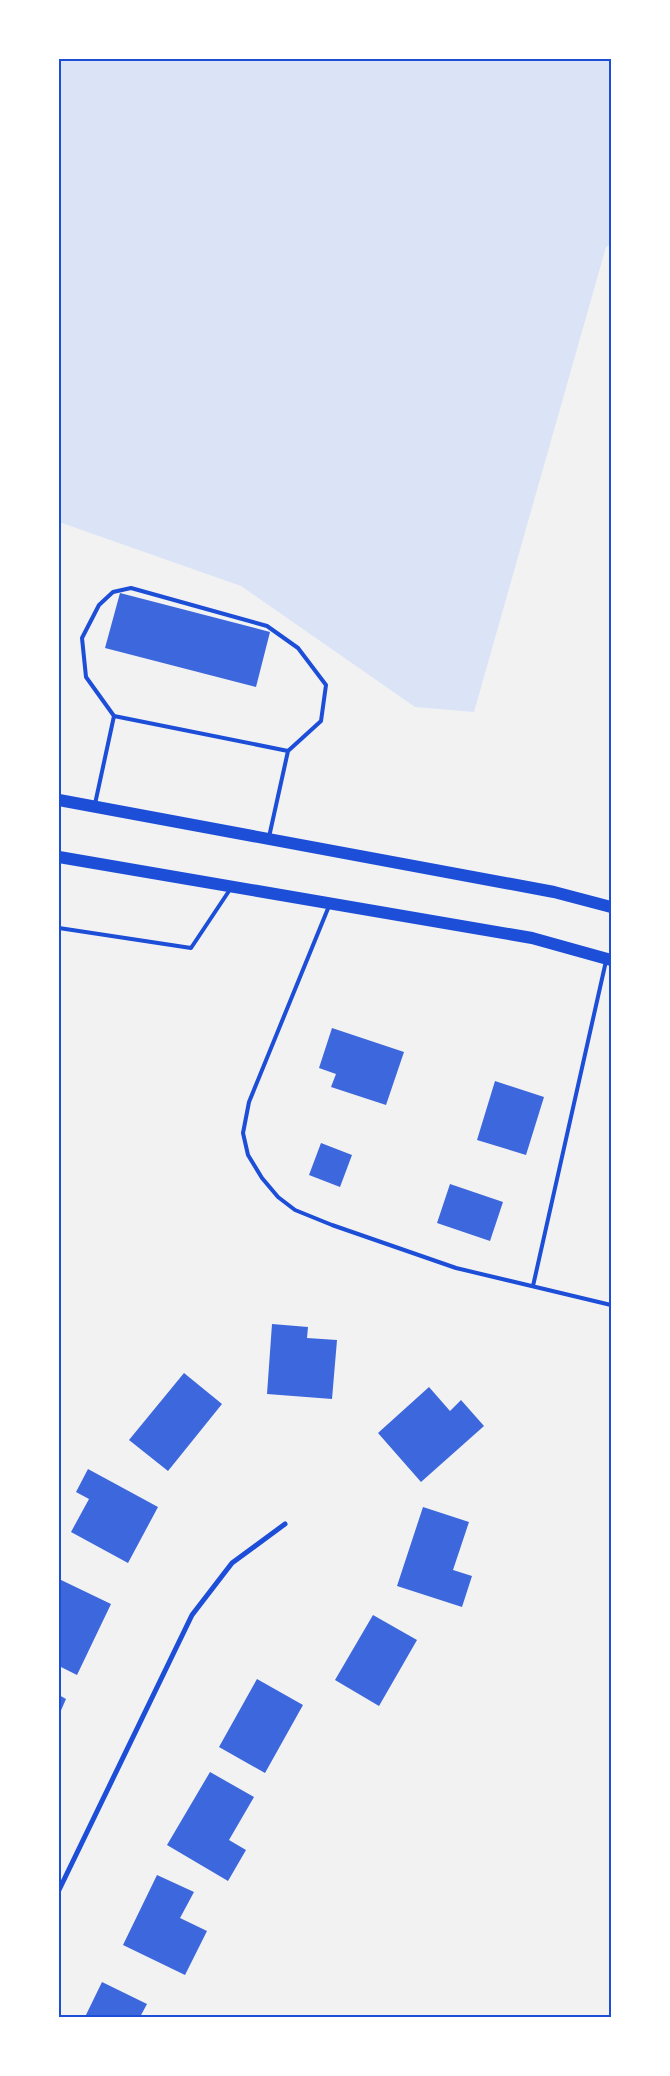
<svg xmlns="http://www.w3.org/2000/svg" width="670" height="2076" font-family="Bitter,serif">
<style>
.green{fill:#dbe4f7}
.building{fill:#3d67dc}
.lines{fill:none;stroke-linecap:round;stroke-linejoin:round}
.service{stroke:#1d4ed8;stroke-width:4}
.minor{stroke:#1d4ed8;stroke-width:5}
.primary{stroke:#1d4ed8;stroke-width:12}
.neatline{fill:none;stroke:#1d4ed8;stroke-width:2}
</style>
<rect width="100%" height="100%" fill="#f2f2f2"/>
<!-- green -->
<path class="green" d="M59 59H611V245L606 247 474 712 415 707 241 586 59 522Z"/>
<!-- building -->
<path class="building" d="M120 593 270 632 256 687 105 648Z
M332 1028 404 1052 386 1105 331 1087 336 1074 319 1068Z
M495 1081 544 1097 526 1155 477 1140Z
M321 1143 352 1155 340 1187 309 1175Z
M450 1184 503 1202 490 1241 437 1223Z
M272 1324 308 1327 307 1338 337 1340 332 1399 267 1394Z
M184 1373 222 1404 168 1471 129 1440Z
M429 1387 450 1411 461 1400 484 1426 421 1482 378 1433Z
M88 1469 158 1507 128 1563 71 1532 89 1499 76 1492Z
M423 1507 469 1522 453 1570 472 1576 462 1607 397 1586Z
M59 1579 111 1604 77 1675 59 1666Z
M373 1615 417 1640 379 1706 335 1680Z
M257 1679 303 1705 265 1773 219 1747Z
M59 1695 66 1699 59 1715Z
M210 1772 254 1797 229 1840 246 1850 228 1881 167 1845Z
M157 1875 194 1892 180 1918 207 1931 185 1975 123 1945Z
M102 1982 147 2004 140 2017H85Z"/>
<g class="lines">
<!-- service -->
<path class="service" d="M114 716 86 677 82 638 99 605 113 592 131 588 267 626 298 648 326 685 321 721 288 751
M95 804 114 716 288 751 269 837
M329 906 249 1102 243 1133 248 1155 262 1178 278 1197 295 1210 332 1225 456 1268 611 1305
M59 928 191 948 231 888
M533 1286 606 961"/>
<!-- minor -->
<path class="minor" d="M59 1890 192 1615 232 1563 285 1524"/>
<!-- primary -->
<path class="primary" d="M59 800 554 892 611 907
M59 857 532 938 611 960"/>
</g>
<!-- border -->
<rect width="670" height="2076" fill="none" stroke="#ffffff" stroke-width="120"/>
<rect x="60" y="60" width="550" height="1956" class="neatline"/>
</svg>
